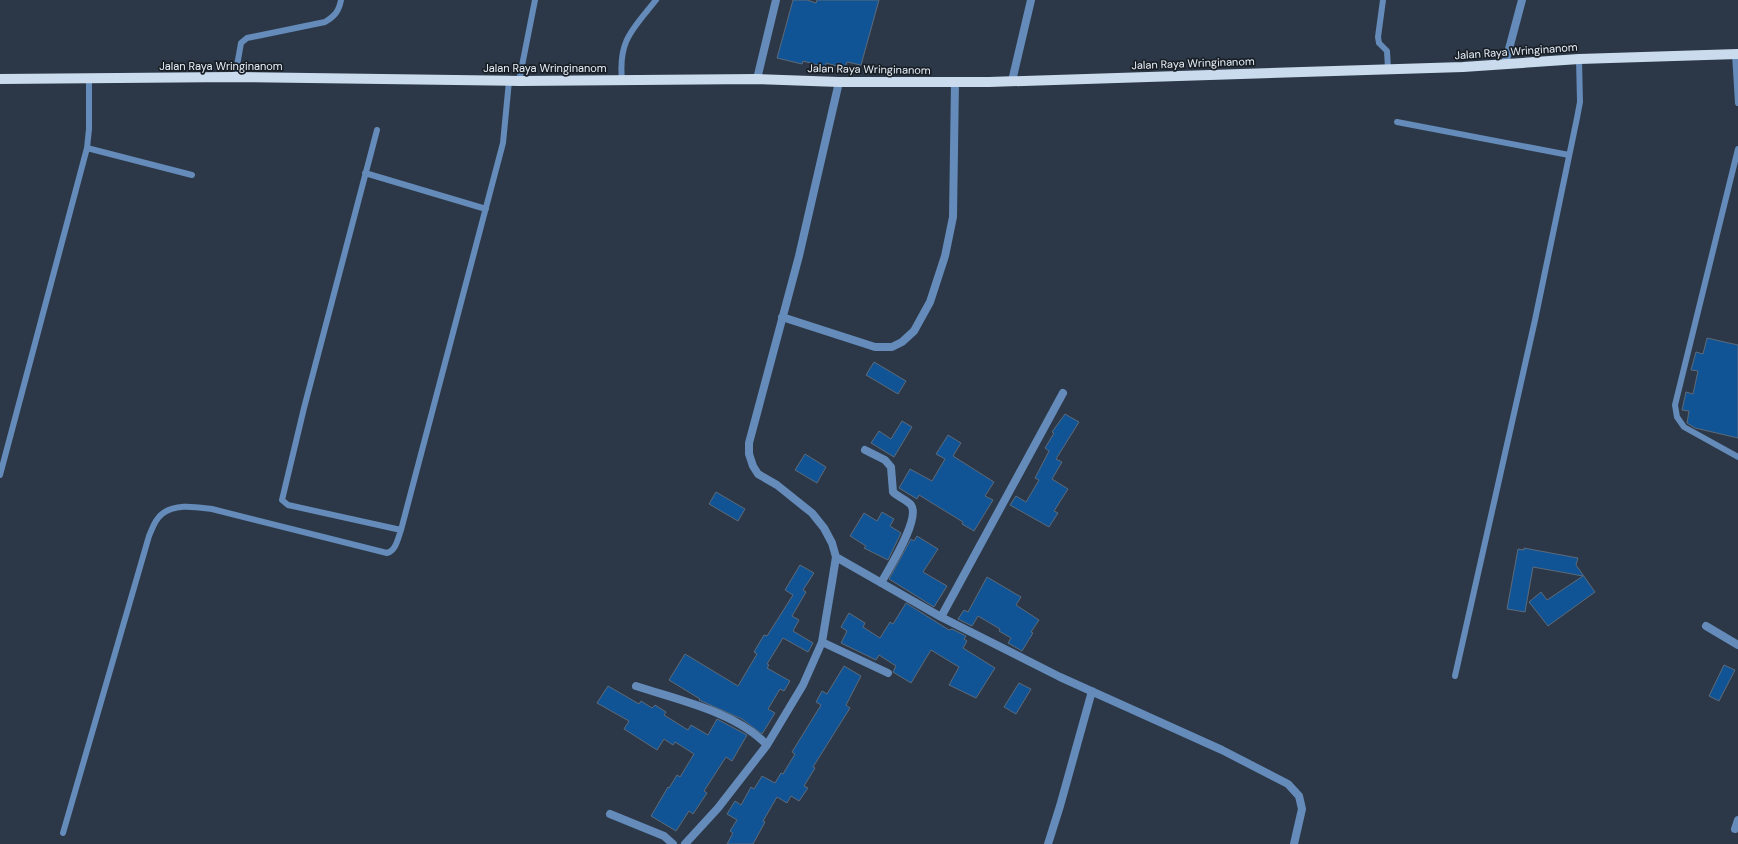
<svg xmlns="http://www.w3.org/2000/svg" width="1738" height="844" font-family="'DM Sans',sans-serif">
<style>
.building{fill:#115495;stroke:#5c6a7a}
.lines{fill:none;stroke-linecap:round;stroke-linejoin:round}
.lane{stroke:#648bb9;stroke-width:6}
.street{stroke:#648bb9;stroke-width:8}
.primary{stroke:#cbdbee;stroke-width:10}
.labels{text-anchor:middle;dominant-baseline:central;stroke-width:3.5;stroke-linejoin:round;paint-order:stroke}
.street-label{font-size:11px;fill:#e7eff8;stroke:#191f26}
</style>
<rect width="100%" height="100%" fill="#2c3847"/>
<!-- building -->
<path class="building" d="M793 0H807L816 3 817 0H879L861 65 847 62 845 68 826 63 825 67 803 61 802 64 777 58Z
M1707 338 1738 345V438L1695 428 1687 423 1689 411 1682 410 1686 392 1693 394 1698 371 1691 370 1696 352 1703 354Z
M874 362 906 381 898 394 866 375Z
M1065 414 1079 422 1056 459 1062 462 1052 479 1068 489 1054 511 1058 513 1049 527 1010 505 1016 496 1026 502 1039 480 1035 478 1049 451 1045 448 1054 433 1052 432Z
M902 421 912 427 894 457 871 443 879 431 891 439Z
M948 435 961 443 953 456 994 482 985 496 993 500 974 531 962 524 963 522 919 495 917 499 899 488 910 469 932 481 945 459 936 454Z
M805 454 826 467 817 483 795 470Z
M716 492 745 509 738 521 709 504Z
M882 512 894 519 890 526 901 533 888 560 864 548 866 546 850 536 864 513 877 521Z
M917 536 938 549 923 572 947 586 934 607 889 579 911 539 914 541Z
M1524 548 1578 558 1576 565 1595 592 1548 626 1529 602 1541 592 1547 600 1583 576 1533 567 1525 612 1507 609 1518 549 1524 550Z
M800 565 814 573 803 590 806 592 792 616 799 620 793 631 813 643 808 652 783 638 767 664 769 665 767 668 790 681 784 691 780 689 768 709 775 713 762 734 742 719 699 700 700 699 669 680 685 654 738 686 757 654 754 652 764 635 767 636 793 595 785 590Z
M987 577 1021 597 1016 605 1039 620 1031 632 1033 633 1022 651 1008 643 1011 638 999 631 1000 629 978 616 972 626 958 619 964 610 968 612Z
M906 603 949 630 952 629 966 636 964 639 967 641 963 648 995 668 976 698 949 685 959 667 931 650 911 683 893 672 896 666 879 655 876 660 841 643 847 631 841 627 849 613 865 623 863 627 880 638 890 622 893 624Z
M1724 665 1735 670 1719 701 1709 696Z
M844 666 861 676 846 705 850 708 813 767 815 768 804 786 808 788 799 801 791 796 787 803 777 797 763 821 765 822 753 844H727L733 833 730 831 737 820 727 814 735 801 741 805 751 787 754 789 762 776 775 783 781 773 783 774 795 754 792 752 821 705 816 702 822 691 827 694Z
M1019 683 1031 689 1016 714 1004 707Z
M608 686 639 704 641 701 652 708 655 705 666 712 664 715 688 730 691 725 708 735 717 719 747 735 732 761 726 757 704 791 707 793 693 814 689 811 676 831 651 816 668 787 669 788 677 775 680 777 694 754 675 742 673 745 664 739 657 750 624 729 629 721 597 703Z"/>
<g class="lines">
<!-- lane -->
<path class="lane" d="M1383 0 1378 37 1379 43 1387 51 1388 69
M1735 54 1738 103
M235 77 241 43 247 38 325 22C335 16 339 11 341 0
M622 80C618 40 633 29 656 0
M519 81 535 0
M1397 122 1569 155
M377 130 304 408 282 500 288 505 401 530 503 143 509 81
M87 148 192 175
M1738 149 1675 405 1677 417 1684 427 1738 457
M365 173 486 209
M0 475 87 148 89 129V78
M1455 676 1535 320 1577 118 1580 102 1579 59
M63 833 149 536C152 529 155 519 162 514 175 503 196 507 212 509L387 553C396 551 398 538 401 530"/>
<!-- street -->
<path class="street" d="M1505 64 1522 0
M757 79 776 0
M1012 81 1031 0
M782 317 875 347H892L902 342 914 331 930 302 945 256 953 217 955 82
M865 450 885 460 891 467 893 492C898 497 907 500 911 505 921 519 889 568 881 583
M836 557 941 617 1060 677 1222 750 1288 784 1299 796 1302 809 1294 844
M941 617 1063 393
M1706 626 1738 645
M822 642 888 673
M636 686C678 700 736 712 767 745
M610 814 664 836 673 844
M1735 829 1738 820
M685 844 718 808 767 745 803 685 822 642 832 582 836 557 832 543 824 528 812 513 777 485 758 474 753 466 749 454V443L799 256 839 82
M1048 844 1060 806 1092 691"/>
<!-- primary -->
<path class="primary" d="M0 79 235 77 519 81 757 79 839 82H989L1463 67 1579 59 1738 54"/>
</g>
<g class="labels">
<!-- street labels -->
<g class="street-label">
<text transform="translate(1516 51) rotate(-4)">Jalan Raya Wringinanom</text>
<text transform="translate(1193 63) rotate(-2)">Jalan Raya Wringinanom</text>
<text x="221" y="66">Jalan Raya Wringinanom</text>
<text x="545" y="68">Jalan Raya Wringinanom</text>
<text transform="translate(869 69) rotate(1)">Jalan Raya Wringinanom</text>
</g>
</g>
</svg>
